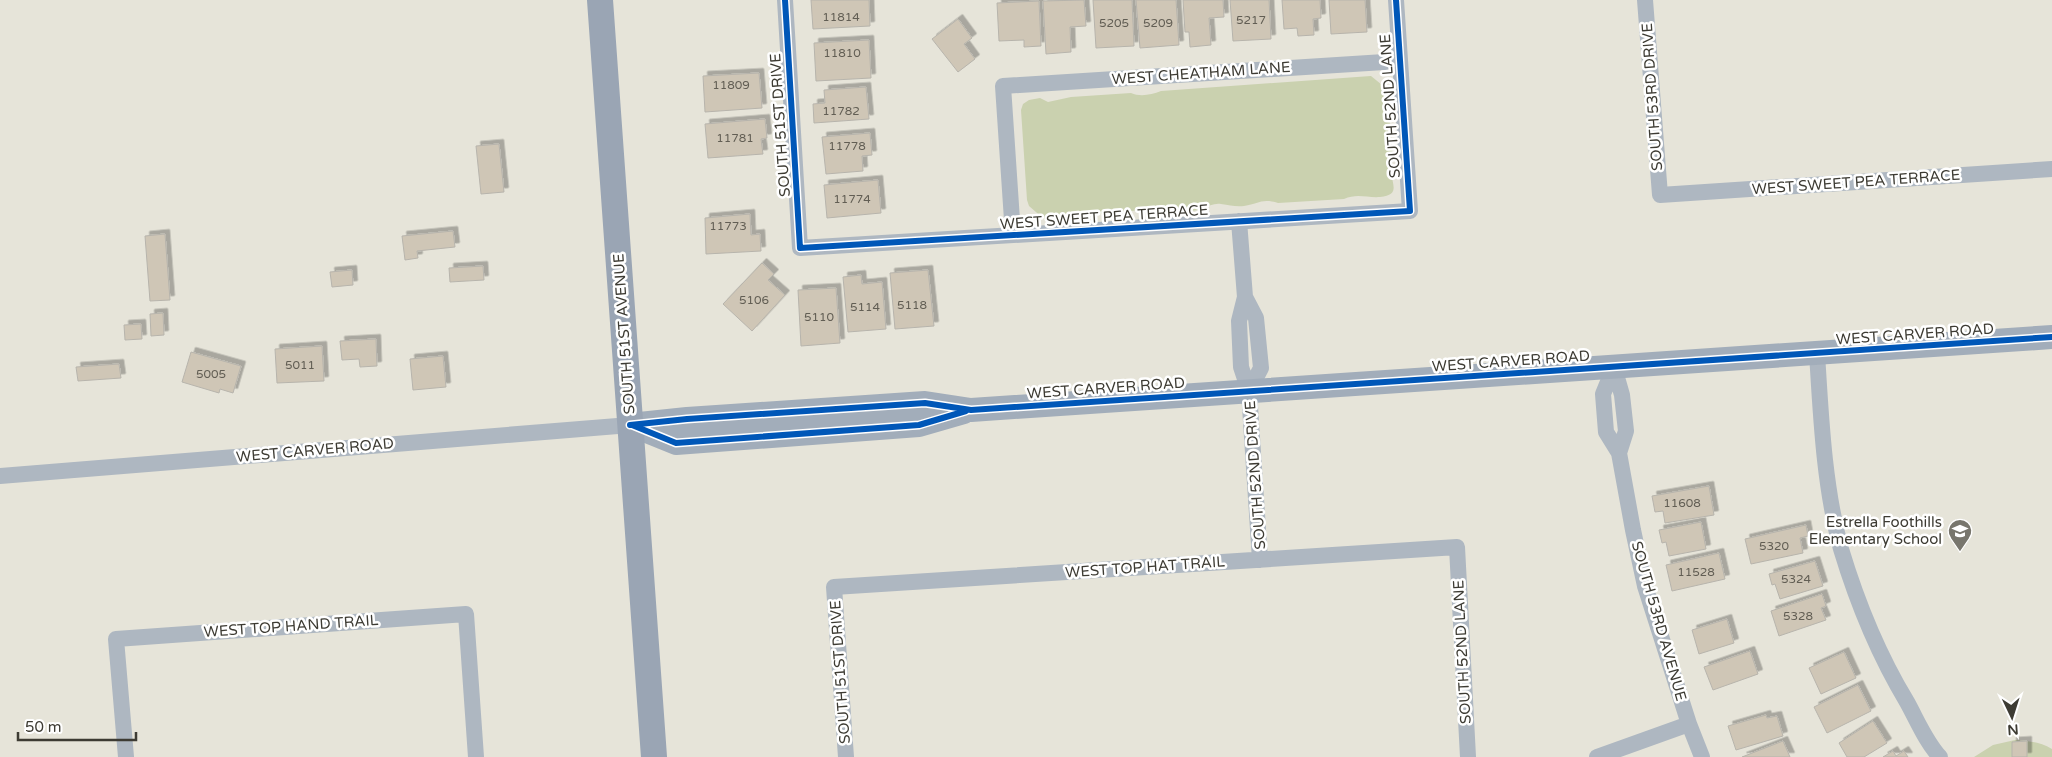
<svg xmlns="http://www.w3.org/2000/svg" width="2052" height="757" font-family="'Varela Round',sans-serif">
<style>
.green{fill:#cad1af}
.building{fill:#cfc6b6;stroke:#b7b4ac;filter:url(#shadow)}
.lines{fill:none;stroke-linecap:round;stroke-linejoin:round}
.street{stroke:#aeb7c1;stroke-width:16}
.secondary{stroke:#a2adba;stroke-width:24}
.primary{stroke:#9aa5b4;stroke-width:26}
.cycleway-casing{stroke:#fff;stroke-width:9}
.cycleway{stroke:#0057b8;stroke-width:6}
.labels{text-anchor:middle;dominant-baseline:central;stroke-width:5;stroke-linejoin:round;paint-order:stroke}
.number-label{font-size:12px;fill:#625e54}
.street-label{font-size:15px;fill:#3d3b33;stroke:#fff}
.poi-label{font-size:15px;fill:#3d3b33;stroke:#fff;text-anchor:end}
</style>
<defs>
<filter id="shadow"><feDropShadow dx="4.5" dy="-4.5" stdDeviation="0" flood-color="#0004"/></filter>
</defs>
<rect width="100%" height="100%" fill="#e6e4d9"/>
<!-- green -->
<path class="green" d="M1371 76 1387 89 1393 156C1384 178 1407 194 1380 197 1367 198 1357 193 1344 199L1278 203C1261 198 1259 204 1244 206 1235 207 1230 205 1221 204 1214 203 1209 206 1203 209 1195 212 1173 211 1164 208L1044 219 1029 206 1027 200 1021 110 1023 104 1029 100 1040 98 1048 102 1071 97 1131 93C1140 97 1151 95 1161 91Z
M2015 740C2029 741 2040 742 2052 749V757H1974L1993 745Z"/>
<!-- building -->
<path class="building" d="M811 0H869L870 26 813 29Z
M1084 0 1086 26 1070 27 1071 52 1046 54 1043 1Z
M1093 0H1132L1134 46 1096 48Z
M1136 0H1176L1179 45 1140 48Z
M1183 0H1223L1224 17 1209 18 1211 45 1190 47 1189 32H1185Z
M1230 0H1269L1271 39 1233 41Z
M1282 0H1320L1321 18 1313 19 1314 35 1298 36 1297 28 1284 29Z
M1329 0H1365L1367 32 1331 34Z
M1039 1 1041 46 1024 47V40L999 41 997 3Z
M958 19 972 38 964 44 975 59 958 72 932 39Z
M869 40 871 78 816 81 814 43Z
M759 73 762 108 705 112 703 76Z
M866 87 869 119 814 123 813 104 825 103 824 90Z
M765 119 767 138 761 139 763 154 708 158 705 124Z
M870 133 872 155 862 156 863 171 826 174 822 137Z
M499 144 504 192 481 194 476 146Z
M878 180 881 213 827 218 824 185Z
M750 214 751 235 760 234 761 251 706 254 705 218Z
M453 231 455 247 417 251 418 258 405 260 402 236Z
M165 234 170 300 150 301 145 236Z
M762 263 774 274 768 280 785 295 752 331 723 304Z
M483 266 484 280 450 282 449 268Z
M352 270 353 285 332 287 330 272Z
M928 270 934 326 895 329 890 273Z
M861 275 862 284 882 282 886 329 848 332 843 277Z
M836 288 840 343 801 346 798 290Z
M163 313 164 335 151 336 150 314Z
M141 324 142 339 125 340 124 325Z
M376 339 377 366 360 367 359 359 342 360 340 341Z
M322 346 324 381 277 383 275 349Z
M191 352 241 366 233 393 220 389 219 393 182 382Z
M443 356 446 387 413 390 410 359Z
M119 364 121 378 78 381 76 367Z
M1709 486 1714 515 1665 523 1663 511 1655 512 1652 496Z
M1701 522 1706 549 1669 556 1666 542 1662 543 1659 530Z
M1806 525 1808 536 1800 538 1803 553 1751 564 1745 539Z
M1719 553 1725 579 1672 591 1666 565Z
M1815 561 1823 586 1780 599 1775 584 1772 585 1769 574Z
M1822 594 1826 606 1821 608 1826 620 1779 636 1771 611Z
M1727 619 1734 643 1699 654 1692 630Z
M1750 651 1758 674 1713 690 1704 667Z
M1844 652 1856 678 1821 694 1809 668Z
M1858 685 1871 711 1827 733 1814 707Z
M1766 715 1767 718 1777 716 1783 736 1736 750 1728 726Z
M1873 721 1887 743 1864 757H1847L1839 743Z
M1783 741 1790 757H1742Z
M2027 741V757H2012V742Z
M1893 751 1896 756 1904 751 1908 757H1883Z"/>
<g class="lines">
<!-- street -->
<path class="street" d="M785 0 800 248 1410 211 1396 0
M1645 0 1660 195 2052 169
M1239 221 1245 297 1239 321 1241 367 1249 391 1260 560
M1013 235 1003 86 1400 61
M1245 297 1256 318 1261 368 1249 391
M1817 353C1821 418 1824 486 1841 549 1857 602 1878 654 1907 702 1917 720 1926 742 1940 757
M1614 367 1603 394 1606 432 1619 453 1633 530 1645 586 1689 724 1702 757
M1614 367 1622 395 1626 431 1619 453
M0 476 630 425
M126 757 116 639 466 614 476 757
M846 757 834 587 1457 547 1468 757
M1597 757 1689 724"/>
<!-- secondary -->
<path class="secondary" d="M630 425 687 419 925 403 971 410 2052 337
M634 426 676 443 919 425 964 412"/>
<!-- primary -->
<path class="primary" d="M600 0 654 757"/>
<!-- cycleway casing -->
<g class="cycleway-casing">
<path id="cycleway" d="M785 0 800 248 1410 211 1396 0
M630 425 687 419 925 403 971 410 2052 337
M632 425 676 443 919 425 966 411"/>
</g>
<!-- cycleway -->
<use href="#cycleway" class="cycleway"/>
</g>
<!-- icons -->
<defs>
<g id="school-pin" transform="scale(1.25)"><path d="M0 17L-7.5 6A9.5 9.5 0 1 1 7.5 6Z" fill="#78766d" stroke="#fff"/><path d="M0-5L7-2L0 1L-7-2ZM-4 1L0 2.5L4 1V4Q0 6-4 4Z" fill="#fff"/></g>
</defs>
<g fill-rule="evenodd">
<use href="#school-pin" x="1960" y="531"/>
</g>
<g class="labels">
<!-- number labels -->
<g class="number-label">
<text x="841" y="17">11814</text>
<text x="1251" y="20">5217</text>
<text x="1114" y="23">5205</text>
<text x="1158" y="23">5209</text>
<text x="842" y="53">11810</text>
<text x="731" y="85">11809</text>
<text x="841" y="111">11782</text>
<text x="735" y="138">11781</text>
<text x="847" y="146">11778</text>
<text x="852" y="199">11774</text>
<text x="728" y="226">11773</text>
<text x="754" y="300">5106</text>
<text x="912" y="305">5118</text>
<text x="865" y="307">5114</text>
<text x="819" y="317">5110</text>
<text x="300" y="365">5011</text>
<text x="211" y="374">5005</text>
<text x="1682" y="503">11608</text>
<text x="1774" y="546">5320</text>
<text x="1696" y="572">11528</text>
<text x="1796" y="579">5324</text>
<text x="1798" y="616">5328</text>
</g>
<!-- street labels -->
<g class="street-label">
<text transform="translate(1201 73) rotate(-4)">WEST CHEATHAM LANE</text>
<text transform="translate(1652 97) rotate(-94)">SOUTH 53RD DRIVE</text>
<text transform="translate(1390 106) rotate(-94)">SOUTH 52ND LANE</text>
<text transform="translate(780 125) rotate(-94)">SOUTH 51ST DRIVE</text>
<text transform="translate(1856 182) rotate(-4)">WEST SWEET PEA TERRACE</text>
<text transform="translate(1104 217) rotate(-4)">WEST SWEET PEA TERRACE</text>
<text transform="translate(624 334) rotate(-94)">SOUTH 51ST AVENUE</text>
<text transform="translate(1915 334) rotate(-4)">WEST CARVER ROAD</text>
<text transform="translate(1511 361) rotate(-4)">WEST CARVER ROAD</text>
<text transform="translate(1106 388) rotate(-4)">WEST CARVER ROAD</text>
<text transform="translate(315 450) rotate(-5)">WEST CARVER ROAD</text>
<text transform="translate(1255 475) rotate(-94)">SOUTH 52ND DRIVE</text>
<text transform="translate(1145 567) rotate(-4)">WEST TOP HAT TRAIL</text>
<text transform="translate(1659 621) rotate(74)">SOUTH 53RD AVENUE</text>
<text transform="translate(291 626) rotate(-4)">WEST TOP HAND TRAIL</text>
<text transform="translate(1462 652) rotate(-93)">SOUTH 52ND LANE</text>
<text transform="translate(840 672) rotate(-94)">SOUTH 51ST DRIVE</text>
</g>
<!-- poi labels -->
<g class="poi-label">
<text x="1942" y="522">Estrella Foothills<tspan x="1942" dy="17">Elementary School</tspan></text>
</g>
</g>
<!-- north arrow -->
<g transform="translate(2012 717) rotate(176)" stroke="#ffffff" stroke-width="4" paint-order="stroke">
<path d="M0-4L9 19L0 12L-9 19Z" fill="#3d3b33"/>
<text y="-8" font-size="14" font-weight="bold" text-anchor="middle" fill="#3d3b33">N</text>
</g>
<!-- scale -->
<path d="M18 732v8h118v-8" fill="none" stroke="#3d3b33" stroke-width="2.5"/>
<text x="25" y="732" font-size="15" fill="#3d3b33" stroke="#ffffff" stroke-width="4" paint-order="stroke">50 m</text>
</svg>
